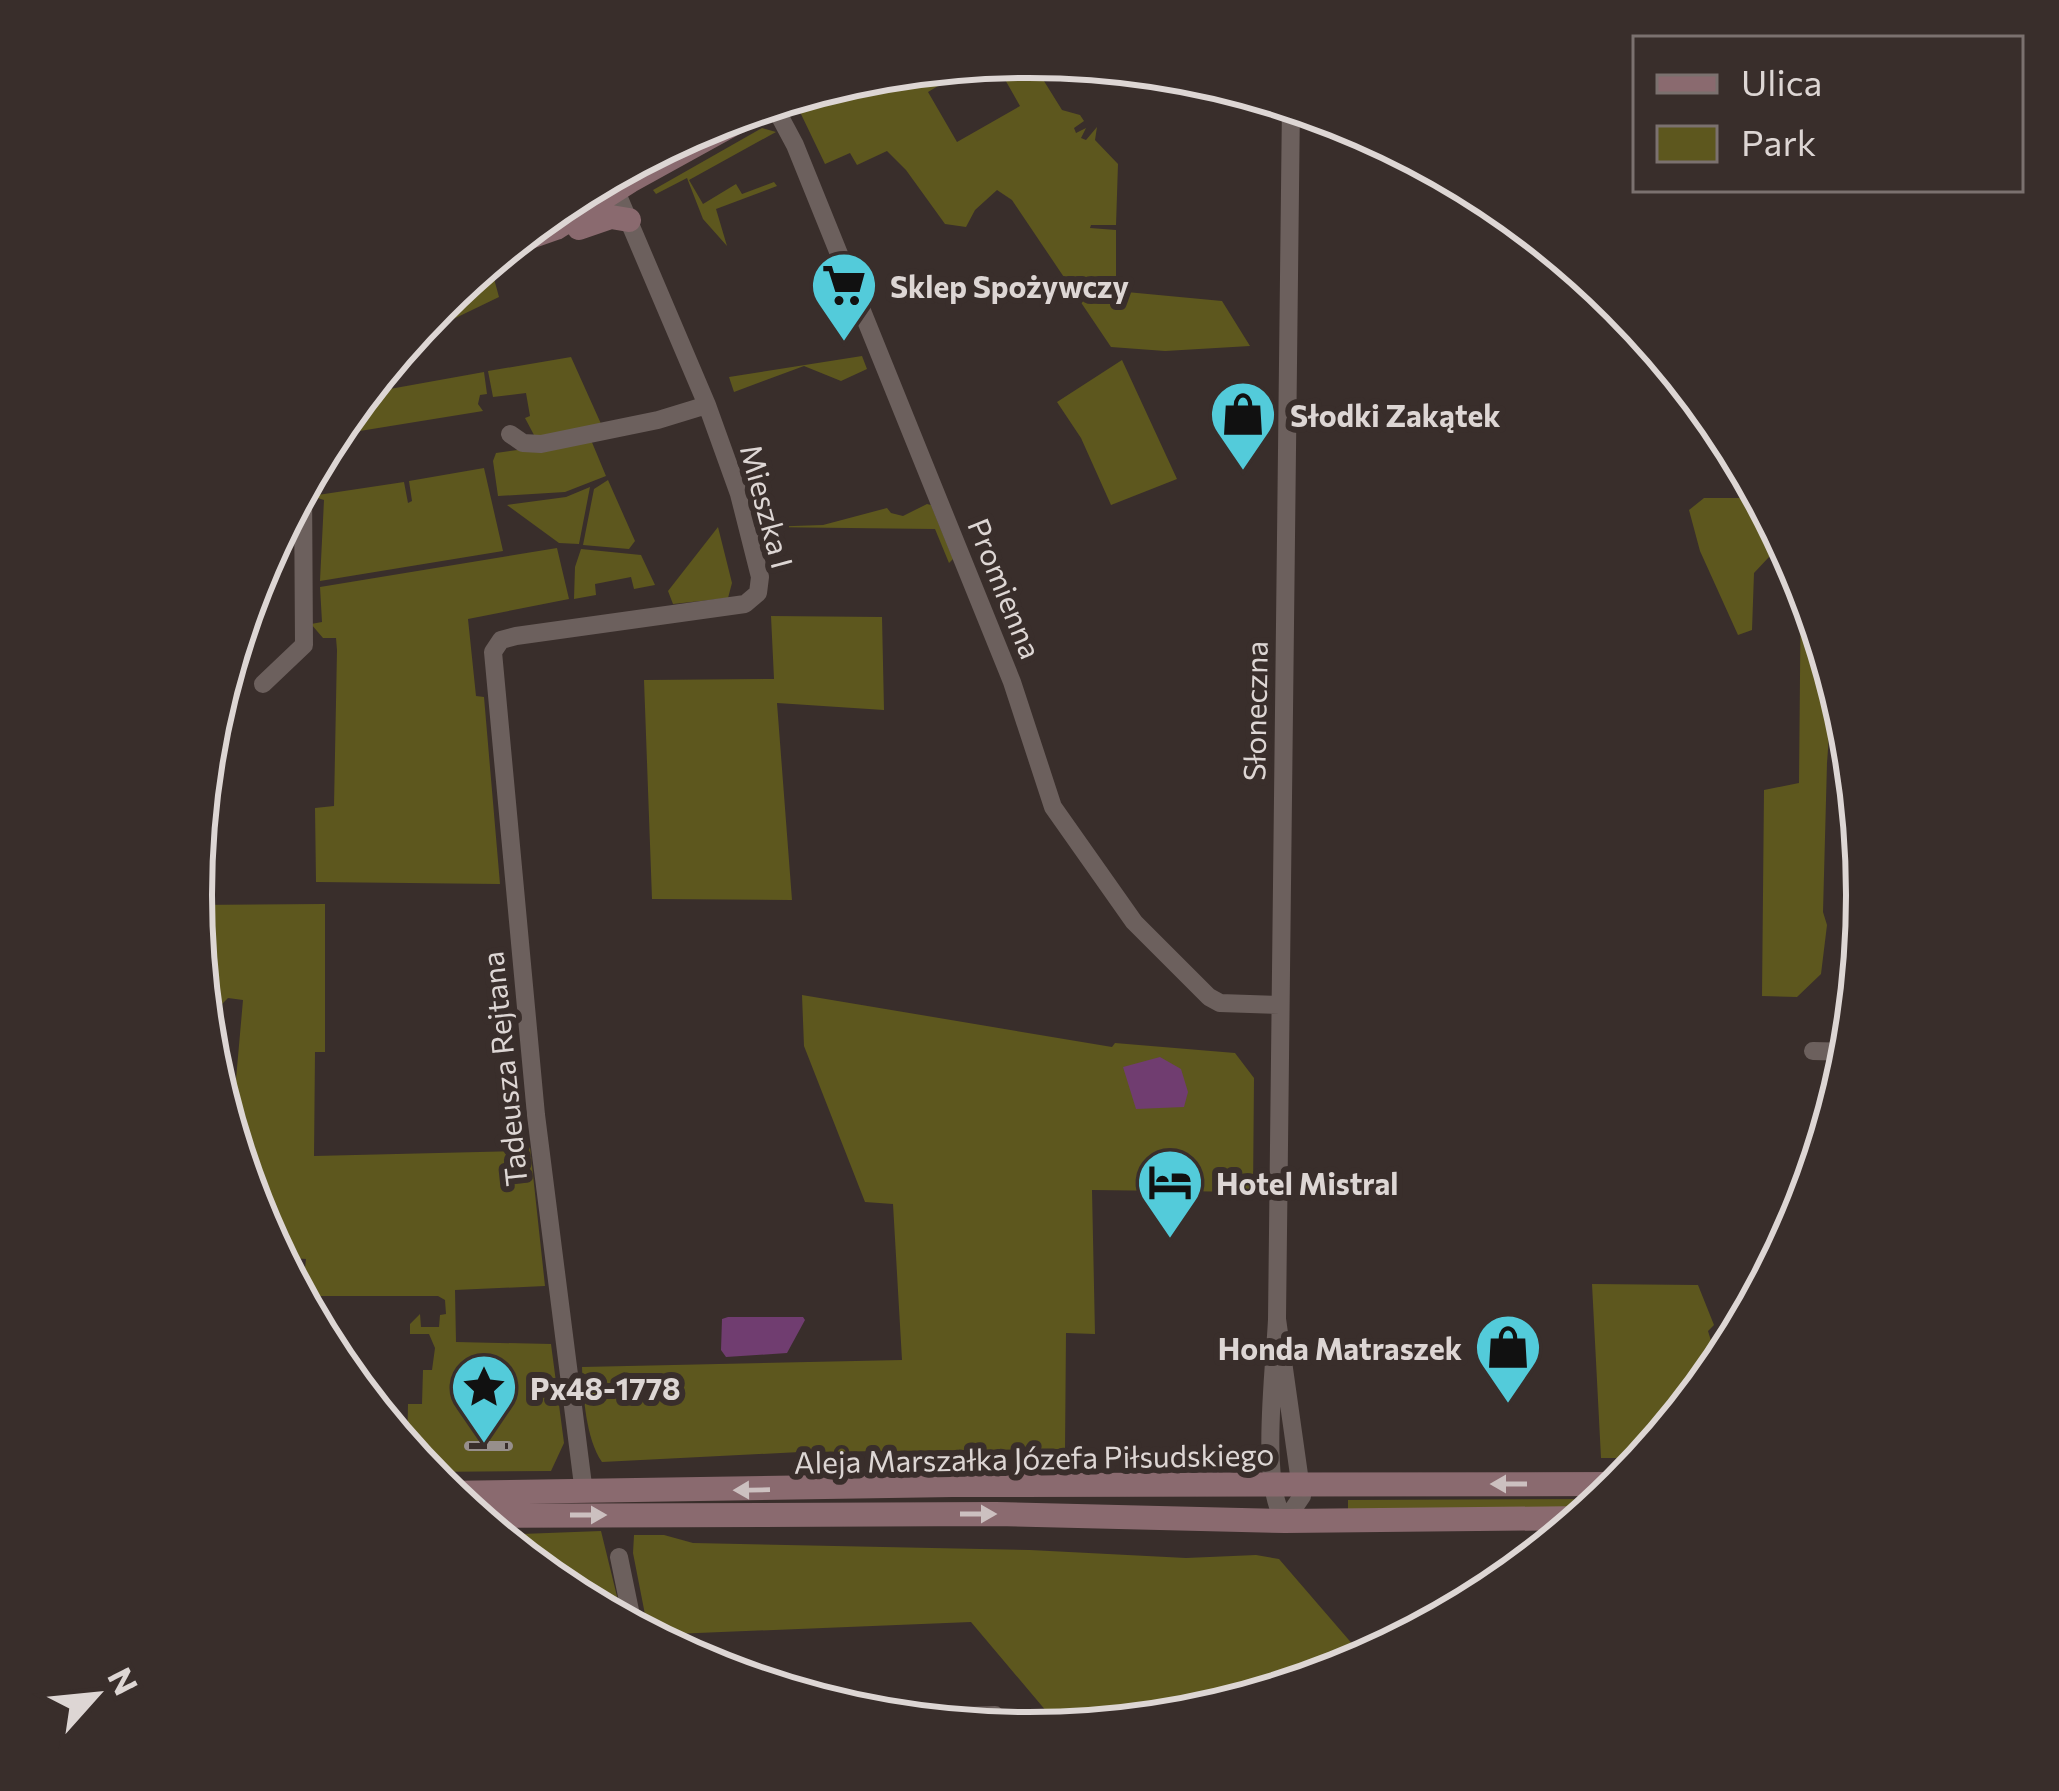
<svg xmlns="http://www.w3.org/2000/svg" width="2059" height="1791" font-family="Commissioner,sans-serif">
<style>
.green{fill:#5d571e}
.water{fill:#703d70}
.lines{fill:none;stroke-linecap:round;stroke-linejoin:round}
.street{stroke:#6c605d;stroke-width:18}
.secondary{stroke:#8a6a6f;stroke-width:24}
.rail-casing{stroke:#978f8c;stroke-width:10}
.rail{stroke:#392e2b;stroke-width:6;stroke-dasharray:18;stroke-linecap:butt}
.oneway{fill:#ccc0c0}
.labels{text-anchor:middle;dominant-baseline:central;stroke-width:12;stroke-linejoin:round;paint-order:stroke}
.poi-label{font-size:30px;font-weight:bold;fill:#ddd6d4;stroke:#392e2b;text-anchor:start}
.street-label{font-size:30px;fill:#ddd6d4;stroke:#392e2b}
.rim{fill:none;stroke:#ddd6d4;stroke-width:6}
</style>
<rect width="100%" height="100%" fill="#392e2b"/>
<!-- green -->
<path class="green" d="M1029 57 1062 110 1080 115 1084 121 1074 128 1076 133 1086 128 1081 138 1086 140 1097 127 1095 140 1118 164 1116 225H1091L1090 228 1116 230V291L1222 301 1250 346 1165 351 1111 347 1012 200 997 190 975 210 966 227 945 224 906 170 887 151 857 165 850 153 825 164 800 112C825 69 902 69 946 65L953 77 928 92 957 142 1020 106 994 60Z
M762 128 776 132 689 180 703 204 736 184 742 194 774 182 777 186 716 209 727 246 703 219 687 178 656 194 653 190Z
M490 264 499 297 443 324 416 328 423 319H442L440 300 483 265Z
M862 356 867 369 841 381 804 366 734 392 729 377Z
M571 357 602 426 551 436 534 435 525 418 530 416 526 393 493 397 488 371Z
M1122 360 1177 479 1111 505 1081 438 1057 402Z
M484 372 487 394 480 395 478 404 483 411 329 436 362 394Z
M591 440 606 476 565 492 498 496 493 461 496 453Z
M484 468 503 551 320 581 324 500 311 496 404 482 408 503 412 501 409 481Z
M608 480 635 541 629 549 583 545 594 489Z
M1757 486 1784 541 1754 573 1752 630 1738 635 1700 551 1689 510 1704 498H1743L1747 487Z
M590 487 579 544 559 543 507 505 566 497Z
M927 504 931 505 953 559 949 563 935 529 763 527 823 525 887 508 891 513 903 516Z
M718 527 732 583 728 598 673 604 668 591Z
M557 548 569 599 468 619 476 696 484 697 500 884 316 882 315 808 334 806 337 650 336 638H323L311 624 322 622 320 587Z
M581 549 641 555 655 585 634 589 631 577 595 584 596 595 574 599 575 567Z
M1801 569 1833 679 1827 763 1823 912 1827 925 1821 974 1797 997 1762 996 1764 790 1799 783Z
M771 616 882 617 884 710 777 703 792 900 652 899 644 680 774 679Z
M325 904V1052H315L314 1156 525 1151 530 1147 545 1286 455 1290 456 1342 551 1344 564 1443 551 1471 423 1472 407 1452 408 1404H422L423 1370H432L435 1348 429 1334H410V1324L420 1314 421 1327H439L440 1315 446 1314 445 1300 438 1296H306L305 1291H295L291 1276 304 1277 306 1259 281 1257 280 1263 255 1216 223 1110 234 1102 243 1000 228 998 218 1008H211V1000L203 999 208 1003H202L192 905Z
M802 995 1112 1047 1115 1043 1235 1053 1254 1078 1253 1192 1092 1190 1095 1334 1066 1333 1065 1449 800 1452 602 1462C586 1439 583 1395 582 1367L902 1360 893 1204 865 1202 804 1046Z
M1592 1284 1698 1285 1714 1325 1708 1331 1720 1370 1647 1458H1601Z
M1610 1499 1599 1508 1348 1511V1500Z
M601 1531 624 1625 563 1592 494 1535Z
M634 1535H664L693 1543 1030 1550 1186 1558 1256 1555 1279 1559 1367 1661 1350 1670 1192 1718 1063 1731 971 1622 649 1635 633 1553Z"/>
<!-- water -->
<path class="water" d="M1160 1057 1181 1069 1188 1092 1184 1107 1136 1109 1123 1067Z
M728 1317H803L805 1320 787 1353 726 1357 721 1350 722 1319Z"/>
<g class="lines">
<!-- street -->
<path class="street" d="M772 102 795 145 1012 682 1053 807 1134 922 1209 997 1220 1003 1280 1005
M510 434 523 443 541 444 658 420 707 405
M263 684 304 645 303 485
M1813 1051 1853 1052
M1277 1319 1302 1496 1285 1521C1259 1485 1275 1367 1277 1319L1291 103
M584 1493 536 1115 493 652 501 640 516 636 745 604 758 593 760 577 739 494 707 405 616 191
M619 1557 634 1630
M875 1719 995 1715"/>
<!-- secondary -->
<path class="secondary" d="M579 228 611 217 629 220
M507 245 556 228 630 181 775 101
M443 1493 953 1485 1626 1484
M471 1516 996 1514 1285 1521 1587 1518"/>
<!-- rail casing -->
<g class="rail-casing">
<path id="rail" d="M469 1446H508"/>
</g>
<!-- rail -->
<use href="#rail" class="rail"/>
</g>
<!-- one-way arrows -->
<defs><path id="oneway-solid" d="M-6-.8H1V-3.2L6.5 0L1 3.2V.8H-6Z" transform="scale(3)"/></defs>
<g class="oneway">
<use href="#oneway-solid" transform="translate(1509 1484) rotate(-180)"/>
<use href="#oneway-solid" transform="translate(752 1490) rotate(179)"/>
<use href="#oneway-solid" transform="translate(978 1514)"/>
<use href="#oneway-solid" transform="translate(588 1515)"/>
</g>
<!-- icons -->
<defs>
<g id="supermarket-pin" transform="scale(3.45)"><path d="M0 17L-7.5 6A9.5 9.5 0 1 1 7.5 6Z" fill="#53cbda" stroke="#392e2b"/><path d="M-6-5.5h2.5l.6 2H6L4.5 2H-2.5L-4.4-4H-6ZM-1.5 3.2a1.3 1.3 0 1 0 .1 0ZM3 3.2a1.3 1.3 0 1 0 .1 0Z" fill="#111"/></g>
<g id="shop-pin" transform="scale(3.45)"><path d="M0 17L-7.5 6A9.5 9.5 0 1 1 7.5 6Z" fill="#53cbda" stroke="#392e2b"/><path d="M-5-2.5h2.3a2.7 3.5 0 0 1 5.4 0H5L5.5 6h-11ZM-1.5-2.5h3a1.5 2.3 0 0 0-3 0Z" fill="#111"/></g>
<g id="hotel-pin" transform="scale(3.45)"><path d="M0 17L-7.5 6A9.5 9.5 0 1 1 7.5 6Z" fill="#53cbda" stroke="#392e2b"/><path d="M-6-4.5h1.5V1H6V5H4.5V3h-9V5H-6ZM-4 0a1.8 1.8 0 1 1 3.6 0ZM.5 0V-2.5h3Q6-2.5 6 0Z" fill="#111"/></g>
<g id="sight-pin" transform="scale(3.45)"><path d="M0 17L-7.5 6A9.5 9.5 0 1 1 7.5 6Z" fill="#53cbda" stroke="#392e2b"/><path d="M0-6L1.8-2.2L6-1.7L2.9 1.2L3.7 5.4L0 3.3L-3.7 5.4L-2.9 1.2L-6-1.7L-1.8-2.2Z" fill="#111"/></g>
</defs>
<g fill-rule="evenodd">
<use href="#supermarket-pin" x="844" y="285"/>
<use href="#shop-pin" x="1243" y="414"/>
<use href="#hotel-pin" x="1170" y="1182"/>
<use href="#shop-pin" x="1508" y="1347"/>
<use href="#sight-pin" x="484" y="1387"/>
</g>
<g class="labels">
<!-- poi labels -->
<g class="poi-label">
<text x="890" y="285">Sklep Spożywczy</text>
<text x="1290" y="414">Słodki Zakątek</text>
<text x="1216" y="1182">Hotel Mistral</text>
<text x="1462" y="1347" text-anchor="end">Honda Matraszek</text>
<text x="530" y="1387">Px48-1778</text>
</g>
<!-- street labels -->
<g class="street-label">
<text transform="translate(768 506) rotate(75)">Mieszka I</text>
<text transform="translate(1006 588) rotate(68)">Promienna</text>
<text transform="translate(1254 711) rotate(-89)">Słoneczna</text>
<text transform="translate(503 1069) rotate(-96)">Tadeusza Rejtana</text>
<text transform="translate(1034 1457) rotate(-1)">Aleja Marszałka Józefa Piłsudskiego</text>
</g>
</g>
<!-- crop -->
<path d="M0 0H2059V1791H0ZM212 895a817 817 0 1 1 1634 0a817 817 0 1 1-1634 0Z" fill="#392e2b" fill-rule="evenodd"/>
<path class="rim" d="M212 895a817 817 0 1 1 1634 0a817 817 0 1 1-1634 0Z"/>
<!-- legend -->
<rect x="1633" y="36" width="390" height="156" fill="#392e2b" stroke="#7b716f" stroke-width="3"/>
<rect x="1657" y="75" width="60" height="18" fill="#8a6a6f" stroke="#7b716f" stroke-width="3"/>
<text x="1741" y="96" font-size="36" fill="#ddd6d4">Ulica</text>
<rect x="1657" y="126" width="60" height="36" fill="#5d571e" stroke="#7b716f" stroke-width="3"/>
<text x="1741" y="156" font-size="36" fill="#ddd6d4">Park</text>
<!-- north arrow -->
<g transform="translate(96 1695) rotate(63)" stroke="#392e2b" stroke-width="9" paint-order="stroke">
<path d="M0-9L21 45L0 30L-21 45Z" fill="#ddd6d4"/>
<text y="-18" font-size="33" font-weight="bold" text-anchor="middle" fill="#ddd6d4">N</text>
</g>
</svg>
